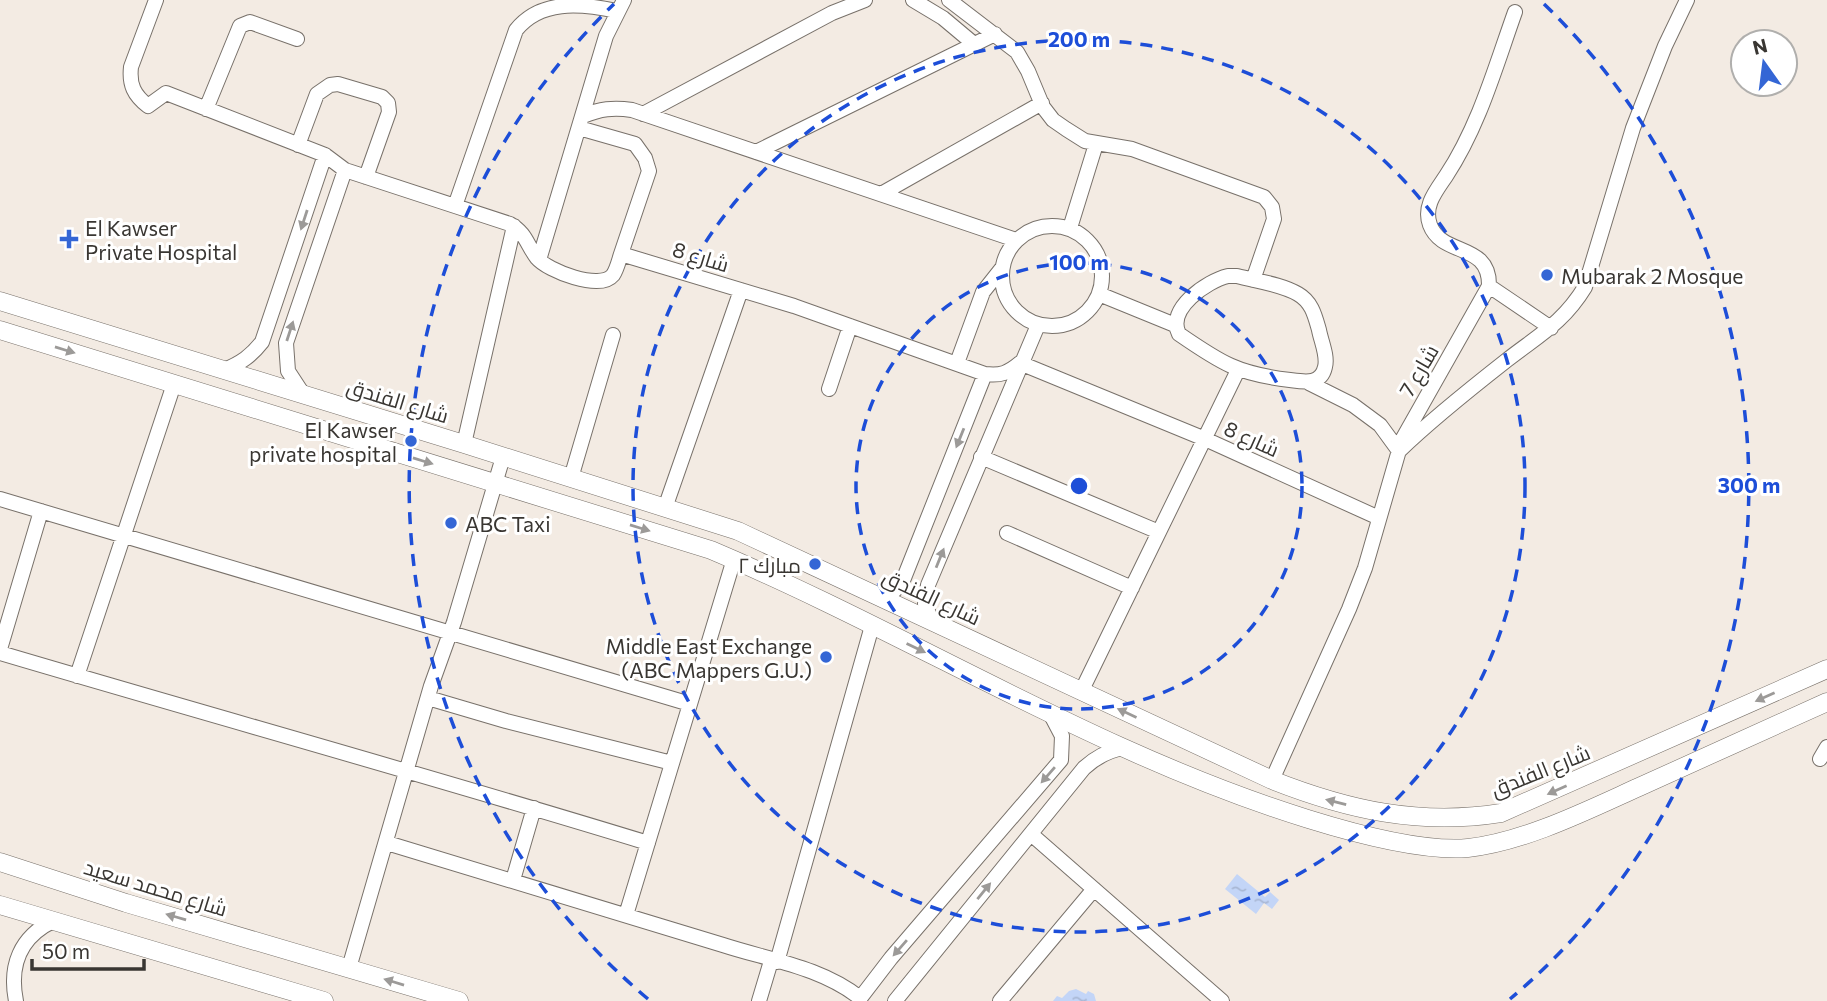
<svg xmlns="http://www.w3.org/2000/svg" width="1827" height="1001" font-family="Commissioner,Cairo,sans-serif">
<style>
.water{fill:url(#water-ripples)}
.lines{fill:none;stroke-linecap:round;stroke-linejoin:round}
.minor-casing{stroke:#78716a;stroke-width:16}
.tertiary-casing{stroke:#78716a;stroke-width:19}
.minor{stroke:#fff;stroke-width:14}
.tertiary{stroke:#fff;stroke-width:18}
.oneway{fill:#9c9a98}
.ring{fill:none;stroke:#1d4ed8;stroke-width:3.5;stroke-dasharray:12 9}
.poi-dot{fill:#3466d5;stroke:#fff;stroke-width:2.5}
.labels{text-anchor:middle;dominant-baseline:central;stroke-width:6;stroke-linejoin:round;paint-order:stroke}
.poi-label{font-size:21px;fill:#393632;stroke:#fff;text-anchor:start}
.street-label{font-size:21px;fill:#393632;stroke:#fff}
.centre{fill:#1d4ed8;stroke:#fff;stroke-width:3.5}
.ring-label{font-size:21px;text-anchor:middle;font-weight:bold;fill:#1d4ed8;stroke:#fff;stroke-width:6;stroke-linejoin:round;paint-order:stroke}
</style>
<defs>
<pattern id="water-ripples" width="26" height="14" patternUnits="userSpaceOnUse" patternTransform="scale(1.75)"><rect width="26" height="14" fill="#c3d5f7"/><path d="M2 4q2-2 4 0t4 0M15 11q2-2 4 0t4 0" fill="none" stroke="#a8b7d4"/></pattern>
</defs>
<rect width="100%" height="100%" fill="#f3ebe3"/>
<!-- water -->
<path class="water" d="M1237 874 1265 897 1270 892 1279 900 1272 909 1264 903 1256 914 1225 889Z
M1076 989 1086 994 1088 991 1094 994 1096 1001H1053L1057 996 1062 998 1069 991Z"/>
<g class="lines">
<!-- minor casing -->
<g class="minor-casing">
<path id="minor" d="M156 0 131 67C129 85 134 95 148 106L166 93 325 155 345 170 510 224C526 233 527 245 537 258 548 271 600 291 613 275 617 269 619 260 621 254L794 306 985 374C1001 376 1008 373 1020 363L1205 439 1379 518
M913 0 943 18 974 44
M949 0 1017 52 1028 71 1043 107 1053 120 1066 129 1085 141 1132 149 1264 197 1272 207 1274 219 1253 280
M206 109 240 26 250 22 297 39
M643 114 832 13 865 0
M583 116C600 109 613 107 632 110L1016 240
M579 128 635 144 645 158 649 171 621 254
M298 145 317 94 330 85 338 84 382 97 388 103 389 112 366 177
M756 152 995 34
M881 194 1042 103
M455 206 516 30C540 0 579 3 617 11
M1002 276a50 50 0 1 1 100 0a50 50 0 1 1-100 0Z
M1070 228 1096 144
M539 260 606 36 624 0
M1228 276H1237C1256 281 1281 284 1298 294 1312 302 1315 316 1319 330 1321 341 1328 356 1325 367 1321 385 1305 382 1290 380 1238 374 1221 363 1179 334 1166 309 1207 281 1228 276Z
M1489 286 1551 328
M1099 294 1175 325
M957 363 983 292 1002 268
M224 370C241 363 251 356 262 342L325 155
M1309 383 1353 405 1380 425 1399 451C1432 419 1470 389 1507 360 1539 335 1563 323 1585 287L1633 128 1665 46 1687 0
M829 389 850 326
M303 394 288 371 286 343 345 170
M464 444 514 226
M981 457 1159 532 1081 692
M571 478 613 335
M0 499 690 704
M665 508 741 290
M1159 532 1238 370
M1007 533 1132 588
M878 596 892 593 902 583 985 374
M932 621 925 604 928 585 1038 325
M0 649 41 511
M0 653C216 717 433 777 648 843
M77 676 174 384
M428 698 506 721 672 763
M1820 759 1827 747
M1272 780 1349 609 1365 568 1402 440 1489 286C1490 242 1442 257 1430 225 1423 206 1436 191 1446 176 1479 126 1495 68 1515 12
M1031 834 1222 1001
M387 843C499 876 611 910 723 945 769 960 821 967 860 998
M513 880 534 808
M626 915 734 559
M777 962 872 626
M349 968 431 686 454 622 503 457
M16 1001C9 966 20 937 53 921
M759 1001 771 961
M858 1001 891 958 1061 760 1062 736 1051 715
M895 1001 1084 768C1096 757 1107 751 1123 748
M1000 1001 1094 889"/>
</g>
<!-- tertiary casing -->
<g class="tertiary-casing">
<path id="tertiary" d="M0 301 464 444 738 531 1272 780C1348 810 1420 826 1501 813L1827 669
M0 330 711 550C912 635 1098 754 1308 819 1353 833 1421 852 1468 848 1524 842 1588 810 1639 787 1702 759 1764 730 1827 702
M0 862 126 903 459 1001
M0 905 324 1001"/>
</g>
<!-- minor -->
<use href="#minor" class="minor"/>
<!-- tertiary -->
<use href="#tertiary" class="tertiary"/>
</g>
<!-- one-way arrows -->
<defs><path id="oneway-solid" d="M-6-.8H1V-3.2L6.5 0L1 3.2V.8H-6Z" transform="scale(1.75)"/></defs>
<g class="oneway">
<use href="#oneway-solid" transform="translate(304 220) rotate(108)"/>
<use href="#oneway-solid" transform="translate(290 331) rotate(-72)"/>
<use href="#oneway-solid" transform="translate(65 350) rotate(17)"/>
<use href="#oneway-solid" transform="translate(960 438) rotate(112)"/>
<use href="#oneway-solid" transform="translate(423 461) rotate(17)"/>
<use href="#oneway-solid" transform="translate(640 528) rotate(17)"/>
<use href="#oneway-solid" transform="translate(940 558) rotate(-68)"/>
<use href="#oneway-solid" transform="translate(916 648) rotate(26)"/>
<use href="#oneway-solid" transform="translate(1765 697) rotate(156)"/>
<use href="#oneway-solid" transform="translate(1127 713) rotate(-155)"/>
<use href="#oneway-solid" transform="translate(1048 775) rotate(131)"/>
<use href="#oneway-solid" transform="translate(1557 790) rotate(156)"/>
<use href="#oneway-solid" transform="translate(1336 802) rotate(-166)"/>
<use href="#oneway-solid" transform="translate(984 891) rotate(-51)"/>
<use href="#oneway-solid" transform="translate(176 917) rotate(-164)"/>
<use href="#oneway-solid" transform="translate(900 948) rotate(131)"/>
<use href="#oneway-solid" transform="translate(394 982) rotate(-163)"/>
</g>
<!-- distance rings -->
<g class="ring">
<circle cx="1079" cy="486" r="223"/>
<circle cx="1079" cy="486" r="446"/>
<path d="M648 999A670 670 0 0 1 614 4M1544 4A670 670 0 0 1 1510 999"/>
</g>
<!-- markers -->
<g class="poi-dot">
<path d="M65.5 228.5h7v7h7v7h-7v7h-7v-7h-7v-7h7z"/>
<circle cx="1547" cy="275" r="7"/>
<circle cx="411" cy="441" r="7"/>
<circle cx="451" cy="523" r="7"/>
<circle cx="815" cy="564" r="7"/>
<circle cx="826" cy="657" r="7"/>
</g>
<g class="labels">
<!-- poi labels -->
<g class="poi-label">
<text x="85" y="227">El Kawser<tspan x="85" dy="24">Private Hospital</tspan></text>
<text x="1561" y="275">Mubarak 2 Mosque</text>
<text x="397" y="429" text-anchor="end">El Kawser<tspan x="397" dy="24">private hospital</tspan></text>
<text x="465" y="523">ABC Taxi</text>
<text x="801" y="564" text-anchor="end">مبارك ٢</text>
<text x="812" y="645" text-anchor="end">Middle East Exchange<tspan x="812" dy="24">(ABC Mappers G.U.)</tspan></text>
</g>
<!-- street labels -->
<g class="street-label">
<text transform="translate(701 256) rotate(17)">شارع 8</text>
<text transform="translate(1418 370) rotate(-60)">شارع 7</text>
<text transform="translate(398 400) rotate(17)">شارع الفندق</text>
<text transform="translate(1252 438) rotate(24)">شارع 8</text>
<text transform="translate(932 596) rotate(25)">شارع الفندق</text>
<text transform="translate(1540 770) rotate(-22)">شارع الفندق</text>
<text transform="translate(156 887) rotate(17)">شارع محمد سعيد</text>
</g>
</g>
<circle cx="1079" cy="486" r="10" class="centre"/>
<g class="ring-label">
<text x="1079" y="47">200 m</text>
<text x="1079" y="270">100 m</text>
<text x="1749" y="493">300 m</text>
</g>
<!-- north arrow -->
<g transform="translate(1764 63) rotate(346)"><circle r="33" fill="#ffffff" stroke="#b0afad" stroke-width="2"/>
<path d="M0-5L12 26L0 18L-12 26Z" fill="#3466d5"/>
<text y="-10" font-size="19" font-weight="bold" text-anchor="middle" fill="#393632">N</text>
</g>
<!-- scale -->
<path d="M32 959v10h112v-10" fill="none" stroke="#393632" stroke-width="3.5"/>
<text x="42" y="959" font-size="21" fill="#393632" stroke="#ffffff" stroke-width="5" paint-order="stroke">50 m</text>
</svg>
